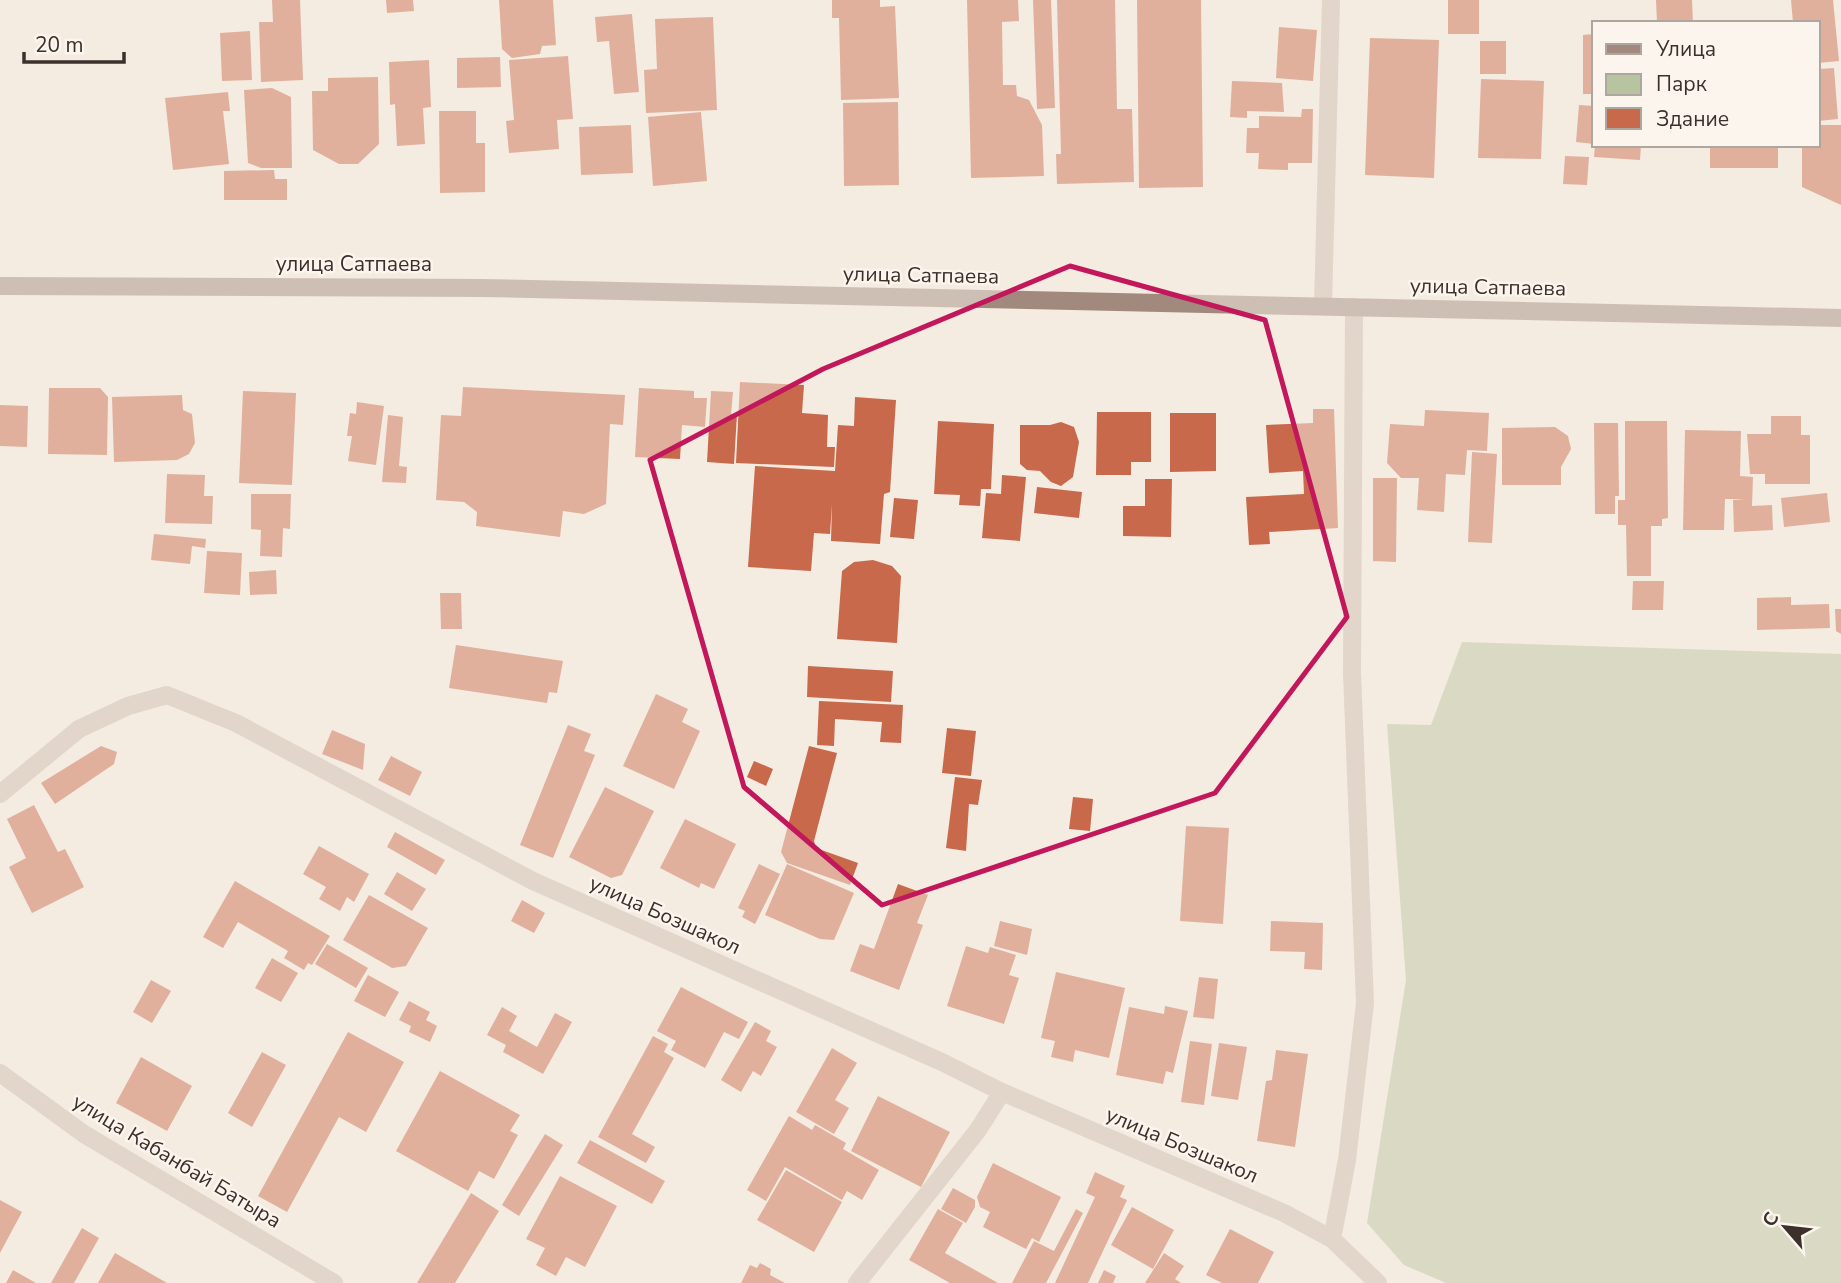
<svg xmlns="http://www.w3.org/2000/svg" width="1841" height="1283" font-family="'Nunito Sans',sans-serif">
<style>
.green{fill:#b8c4a0}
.building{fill:#c8694b}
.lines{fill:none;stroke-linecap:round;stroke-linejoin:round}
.street{stroke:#cdbbac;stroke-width:18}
.secondary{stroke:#a18a7d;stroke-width:18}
.marked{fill:none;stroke:#c2185b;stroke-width:5;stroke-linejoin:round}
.labels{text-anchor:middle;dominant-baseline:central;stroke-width:5;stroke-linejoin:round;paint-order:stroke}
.street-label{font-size:21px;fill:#3b302b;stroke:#fbf5ee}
</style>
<rect width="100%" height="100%" fill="#f4ebe1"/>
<!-- green -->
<path class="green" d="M1462 642 1841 654V1283H1446L1404 1265 1367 1223 1406 980 1387 724 1431 725Z"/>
<!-- building -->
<path class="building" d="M272 0H300L303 80 261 82 259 22H273Z
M386 0H413L414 11 387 13Z
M499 0H553L556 45 542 46 540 54 512 58 502 49Z
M832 0H880V7L895 6 899 98 841 100 839 18H832Z
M967 0H1018L1019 21 1002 22 1003 85H1016L1017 96 1029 100 1042 125 1044 176 971 178Z
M1033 0H1051L1055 108 1037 109Z
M1057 0H1115L1117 109H1132L1134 182 1057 184 1056 154H1061Z
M1137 0H1201L1203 187 1139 188Z
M1448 0H1479V34H1448Z
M1656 0H1692L1693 23H1657Z
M1791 0H1833L1839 61 1818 63V23H1793Z
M632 14 639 92 614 94 609 41 597 42 595 17Z
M713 17 717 110 646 113 644 70 657 69 655 19Z
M1279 27 1317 30 1313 81 1276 78Z
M250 31 252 80 222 81 220 33Z
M1594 34V94H1583V35Z
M1370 38 1439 40 1434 178 1365 175Z
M1480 41H1506V74H1480Z
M568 56 573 119 557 120 559 149 509 153 506 121 514 120 509 60Z
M500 57 501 87 457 88V58Z
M429 60 431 107 423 108 425 144 397 146 395 104 390 105 389 62Z
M1834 68 1838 119 1818 121V69Z
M378 77 379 144 358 164H339L313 150 312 91H328V78Z
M1481 79 1544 81 1541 159 1478 158Z
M1232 81 1282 83 1284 112 1247 111V118L1230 117Z
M272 88 291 97 292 168H261L248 163 244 90Z
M228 92 230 111H223L229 164 173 170 165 98Z
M898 102 899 185 844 186 843 103Z
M1579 105 1594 106V144L1576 142Z
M1302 109H1313L1312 163H1288V170L1258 169 1259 153H1246L1247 128H1259V116L1301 117Z
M439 111H476V143H485V192L440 193Z
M701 112 707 181 653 186 648 117Z
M631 125 633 173 581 175 579 127Z
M1818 125H1841V205L1802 187V145H1818Z
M1595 145H1641L1640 160 1594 157Z
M1710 145H1778V168H1710Z
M1565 156 1589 157 1587 185 1563 184Z
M274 170 275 179H287V200H224V171Z
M740 382 804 385 802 413 828 415 827 447H835L834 467 736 463Z
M463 387 625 395 623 425 610 424 606 504 584 514 563 511 560 537 476 526 477 512 464 502 436 500 441 415 461 416Z
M49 388H100L108 397 107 455 48 454Z
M639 388 694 391V398H707L705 427 682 425 680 459 635 457Z
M243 391 296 393 292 485 239 483Z
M711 391 733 392 731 414H737L734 464 707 462Z
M182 395 183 410 192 414 195 443 189 454 177 460 114 462 112 397Z
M855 397 896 400 890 492 884 494 880 544 831 541 832 504 830 534 814 533 811 571 748 567 755 466 835 471 838 425 854 426Z
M357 402 384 406 376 465 348 461 352 436H347L350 413 356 414Z
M0 405 28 406 27 447 0 446Z
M1313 409H1334L1338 528 1269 532 1270 544 1249 545 1246 497 1304 494 1303 471 1269 473 1266 425 1313 423Z
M1425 410 1489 413 1487 451 1467 450 1465 475 1446 474 1444 512 1417 510 1419 478H1401L1387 463 1390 424 1424 426Z
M1097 412H1151V462H1131V475H1096Z
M1170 413H1216V471L1170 472Z
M388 415 403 417 399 466 407 467 406 483 382 482Z
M1771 416H1801V435H1810V484H1765V474H1750L1747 434H1771Z
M938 421 994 424 991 489H981L980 506 959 505 960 495 934 494Z
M1625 421H1667L1668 518 1662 519V526H1651V576H1627L1626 525H1618V500H1625Z
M1061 422 1074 427 1079 442 1073 477 1061 486 1051 482 1040 471 1027 470 1020 464V425H1050Z
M1594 423H1618L1619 496H1615V514H1595Z
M1555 427 1568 436 1571 449 1561 467V485H1502V428Z
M1685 430 1741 431 1740 476 1753 477 1752 506 1772 505 1773 530 1734 532 1733 500 1744 499H1725L1724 530H1683Z
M1472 452 1497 454 1492 543 1468 542Z
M167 474 205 475 204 496H213L212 524 165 523Z
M1002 475 1026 477 1020 541 982 538 986 493 1001 494Z
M1373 478H1397L1396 562 1373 561Z
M1145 479H1172L1171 537 1123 536V506H1145Z
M1037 487 1082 492 1079 518 1034 513Z
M1827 493 1830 522 1784 527 1781 498Z
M251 494H291L290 529 283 528 282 557 260 556 261 530 251 529Z
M894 498 918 500 914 539 890 537Z
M154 534 206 539 205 548 192 546 190 564 151 560Z
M207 551 242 553 240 595 204 593Z
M873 560 892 566 901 576 897 643 837 639 842 571 854 562Z
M276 570 277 594 250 595 249 572Z
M1633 581H1664L1663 610H1632Z
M440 593H461L462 629H441Z
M1791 597V605L1829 604 1830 628 1757 630V598Z
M1835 609H1841V634L1836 631Z
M456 645 563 661 557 693 549 692 547 703 449 688Z
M808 666 893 671 891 702 807 697Z
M656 694 688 709 682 722 700 731 674 789 623 766Z
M819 701 903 705 901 743 880 742 882 722 835 719 834 746 817 745Z
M568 725 591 734 584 751 595 755 553 858 520 845Z
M947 728 976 731 971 776 942 773Z
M332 730 365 744 363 770 322 754Z
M101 746 117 752 114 764 55 804 41 783Z
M809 746 837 753 814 841 816 848 858 863 850 885 787 863 781 852Z
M391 756 422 772 410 796 378 780Z
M754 761 773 769 766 786 747 777Z
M955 777 982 780 978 805 969 804 966 851 946 848Z
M605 787 654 811 622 875 611 878 569 857Z
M1073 797 1093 799 1090 831 1069 829Z
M34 805 58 852 65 849 84 887 32 913 9 867 26 858 7 819Z
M685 819 736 844 714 889 701 883 699 888 660 868Z
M1186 826 1229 828 1223 924 1180 921Z
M395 832 445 860 436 875 387 847Z
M319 846 369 874 354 902 347 897 340 911 319 899 326 887 303 874Z
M759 864 780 874 755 924 742 917 745 911 738 908Z
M787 864 854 893 834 940 820 939 765 915Z
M397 872 426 889 412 911 384 894Z
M235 881 330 936 312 965 308 963 304 970 284 958 288 951 238 922 223 948 203 937Z
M898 884 928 895 917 923 923 925 899 990 850 971 860 944 874 949Z
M369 895 428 928 406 966 392 968 343 940Z
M522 900 545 913 534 933 511 921Z
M1000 921 1032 929 1027 955 994 946Z
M1271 921 1323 923 1322 970 1304 969 1305 952 1270 951Z
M327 944 368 968 356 988 315 964Z
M966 946 988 953 990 947 1016 955 1009 975 1019 978 1004 1024 947 1006Z
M272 958 298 973 281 1002 255 988Z
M1056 972 1125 988 1109 1058 1075 1050 1073 1062 1051 1057 1055 1041 1041 1038Z
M368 975 399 992 385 1017 354 1001Z
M1199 977 1218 979 1214 1019 1193 1017Z
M151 980 171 991 152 1023 133 1012Z
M681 987 748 1022 739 1039 724 1032 705 1068 671 1050 676 1041 657 1031Z
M409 1001 430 1012 426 1020 437 1026 430 1042 409 1032 411 1026 399 1020Z
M1165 1006 1188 1011 1173 1073 1166 1071 1163 1084 1116 1075 1129 1007 1164 1014Z
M502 1007 517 1016 509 1031 537 1047 555 1013 572 1022 543 1074 503 1052 506 1045 487 1035Z
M755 1022 771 1031 766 1041 777 1047 761 1076 753 1071 741 1092 721 1080Z
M348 1032 404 1062 366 1132 339 1117 287 1212 258 1196Z
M653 1036 668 1044 664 1052 674 1058 632 1134 655 1147 646 1163 598 1137Z
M1190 1041 1212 1044 1204 1105 1181 1102Z
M1219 1043 1247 1047 1238 1100 1211 1096Z
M832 1048 857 1063 835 1100 849 1108 834 1134 796 1112Z
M1276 1050 1308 1054 1295 1147 1257 1141 1266 1081 1272 1080Z
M262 1052 286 1065 252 1127 228 1113Z
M141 1057 192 1086 167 1131 116 1103Z
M440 1071 520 1115 510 1131 518 1135 494 1179 479 1171 468 1191 396 1151Z
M878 1096 950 1132 921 1187 851 1151Z
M789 1116 812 1130 815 1125 846 1143 843 1149 879 1170 862 1200 847 1191 842 1200 785 1167 766 1201 747 1190Z
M545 1134 563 1145 519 1216 502 1205Z
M590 1140 665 1181 652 1204 577 1163Z
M993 1163 1061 1197 1039 1242 1032 1238 1026 1249 983 1227 990 1212 980 1207 977 1197Z
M786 1170 842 1202 814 1252 757 1220Z
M1095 1172 1125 1186 1120 1197 1127 1200 1088 1283H1055L1095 1197 1086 1193Z
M560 1176 617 1206 585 1267 566 1257 556 1276 536 1265 545 1248 526 1239Z
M953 1188 975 1200V1207L966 1223 941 1209Z
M471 1193 499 1211 455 1283H417Z
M0 1200 22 1212 0 1253Z
M1132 1207 1174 1230 1153 1269 1111 1245Z
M938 1209 963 1223 945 1253 998 1283H950L909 1260Z
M1076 1209 1083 1213 1046 1283H1012L1034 1241 1054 1251Z
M82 1228 99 1238 74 1283H51Z
M1230 1229 1274 1252 1258 1283H1222L1206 1275Z
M115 1253 167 1283H98Z
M1164 1253 1184 1266 1175 1279 1181 1283H1145Z
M760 1263 771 1269 770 1275 785 1283H741L750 1265 757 1268Z
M13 1270 36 1283H6Z
M1104 1270 1116 1276 1113 1283H1098Z"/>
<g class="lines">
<!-- street -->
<path class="street" d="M1323 306 1331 0
M0 794 79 729 128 706 167 695 236 723 533 881 944 1063 1002 1092 1284 1213 1332 1239 1378 1283
M0 1073 84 1134 334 1283
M1332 1239 1347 1160 1365 1003 1352 673 1354 307
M857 1283 978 1130 1002 1092"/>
<!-- secondary -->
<path class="secondary" d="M0 286 482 288 1841 318"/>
</g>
<!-- marked area -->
<path d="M0 0H1841V1283H0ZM1070 266 1265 320 1347 617 1215 793 882 905 744 787 650 460 823 369Z" fill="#f4ebe1" fill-opacity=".55" fill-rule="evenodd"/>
<path class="marked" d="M1070 266 1265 320 1347 617 1215 793 882 905 744 787 650 460 823 369Z"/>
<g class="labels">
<!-- street labels -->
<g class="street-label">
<text x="354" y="264">улица Сатпаева</text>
<text transform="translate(921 275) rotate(1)">улица Сатпаева</text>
<text transform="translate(1488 287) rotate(1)">улица Сатпаева</text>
<text transform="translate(665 915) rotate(24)">улица Бозшакол</text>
<text transform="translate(1182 1145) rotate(23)">улица Бозшакол</text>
<text transform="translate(177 1161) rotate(31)">улица Кабанбай Батыра</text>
</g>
</g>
<!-- legend -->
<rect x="1592" y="21" width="228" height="126" fill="#fbf5ee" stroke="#aea6a0" stroke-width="2"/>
<rect x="1606" y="44" width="35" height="10" fill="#a18a7d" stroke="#aea6a0" stroke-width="2"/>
<text x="1656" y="56" font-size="21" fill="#3b302b">Улица</text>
<rect x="1606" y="74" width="35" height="21" fill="#b8c4a0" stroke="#aea6a0" stroke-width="2"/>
<text x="1656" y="91" font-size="21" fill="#3b302b">Парк</text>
<rect x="1606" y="108" width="35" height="21" fill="#c8694b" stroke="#aea6a0" stroke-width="2"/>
<text x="1656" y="126" font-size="21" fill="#3b302b">Здание</text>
<!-- north arrow -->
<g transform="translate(1785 1227) rotate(298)" stroke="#fbf5ee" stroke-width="5" paint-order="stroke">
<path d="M0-5L12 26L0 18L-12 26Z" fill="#3b302b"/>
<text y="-10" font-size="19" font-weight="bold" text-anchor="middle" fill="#3b302b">С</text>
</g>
<!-- scale -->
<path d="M24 52v10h100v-10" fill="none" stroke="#3b302b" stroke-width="3.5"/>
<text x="35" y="52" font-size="21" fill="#3b302b" stroke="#fbf5ee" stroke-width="5" paint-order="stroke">20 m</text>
</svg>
